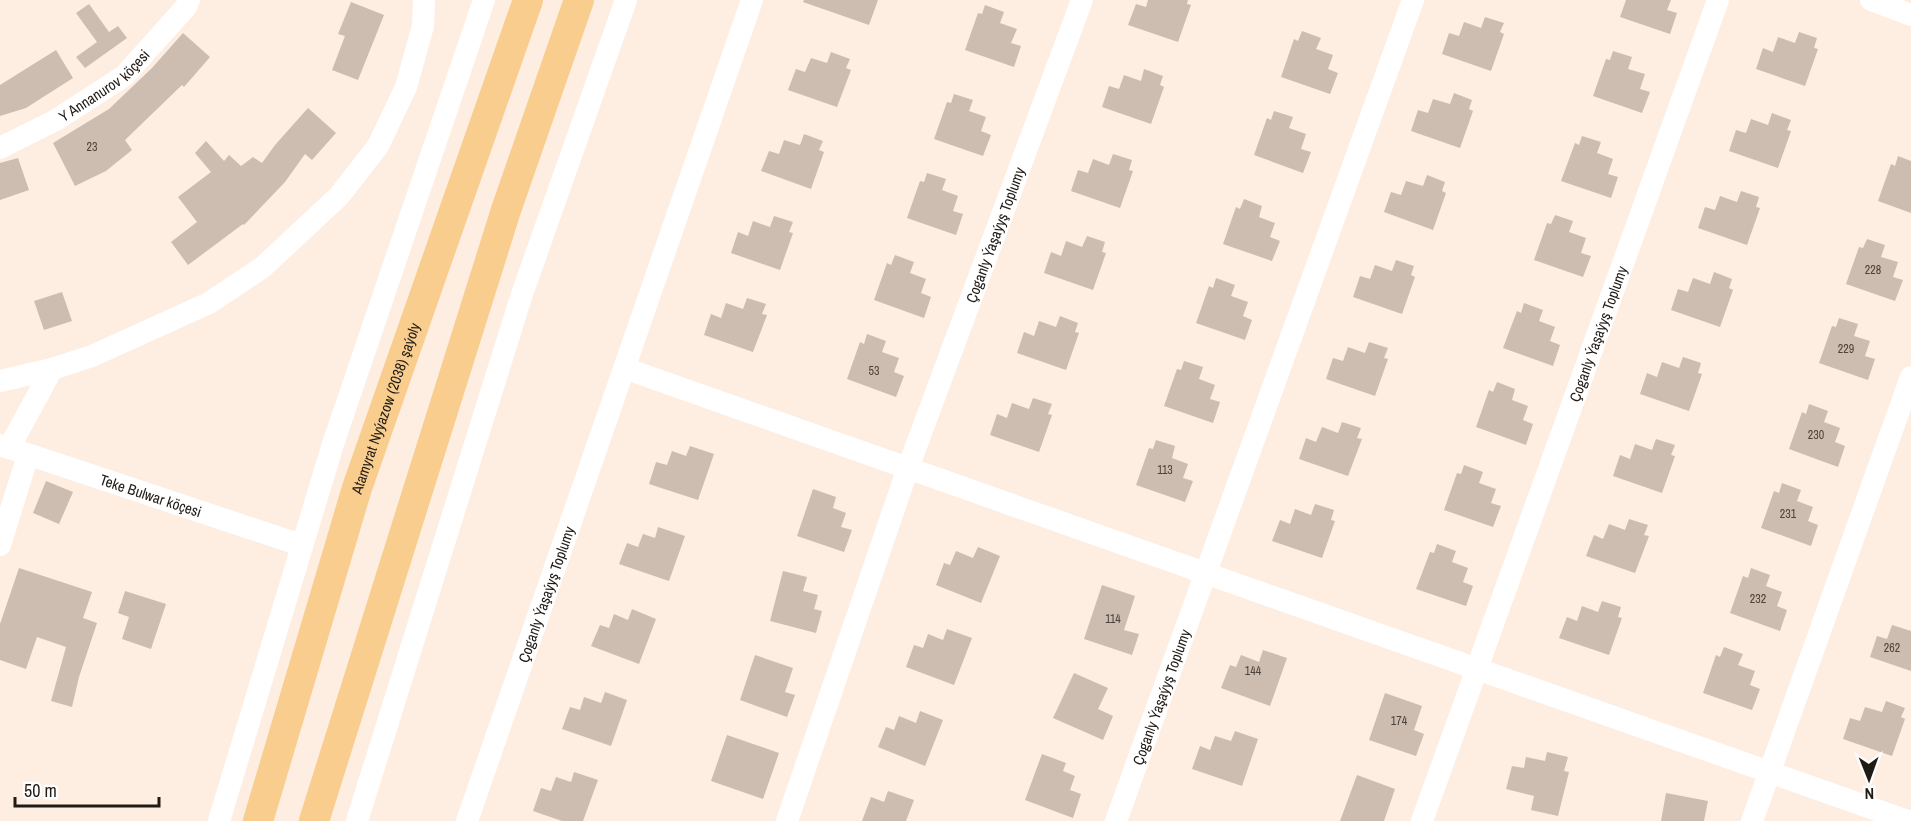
<svg xmlns="http://www.w3.org/2000/svg" width="1911" height="821" font-family="'Archivo Narrow',sans-serif">
<style>
.building{fill:#cdbcb0}
.lines{fill:none;stroke-linecap:round;stroke-linejoin:round}
.minor{stroke:#fff;stroke-width:22}
.major{stroke:#f8cd8d;stroke-width:30}
.labels{text-anchor:middle;dominant-baseline:central;stroke-width:6;stroke-linejoin:round;paint-order:stroke}
.number-label{font-size:12px;fill:#4c433c}
.street-label{font-size:15px;fill:#211b16;stroke:#fefefe}
</style>
<rect width="100%" height="100%" fill="#feede1"/>
<!-- building -->
<path class="building" d="M804 0H878L869 25 803 2Z
M1148 0H1188L1187 4 1191 5 1178 42 1128 25 1136 4 1146 7Z
M1626 0H1671L1667 10 1677 13 1670 34 1620 17Z
M351 2 384 15 358 80 332 70 345 36 338 34Z
M89 4 109 32 118 26 127 38 85 68 76 57 97 42 76 13Z
M985 5 1004 12 1000 23 1017 29 1011 43 1021 46 1014 67 965 50 978 13 982 14Z
M1485 17 1504 23 1500 32 1504 34 1491 71 1442 54 1449 33 1459 36 1464 22 1481 28Z
M1302 31 1321 38 1316 49 1333 55 1328 69 1338 73 1330 94 1281 77 1294 39 1298 41Z
M1799 32 1817 38 1814 48 1818 49 1805 86 1756 69 1763 48 1773 52 1778 37 1795 43Z
M183 33 210 57 184 87 182 85 125 140 132 150 106 171 75 186 53 143 109 109 152 68Z
M56 50 73 78 26 108 0 116V85Z
M1613 51 1632 57 1628 69 1645 74 1640 89 1650 92 1642 113 1593 96 1606 59 1610 60Z
M831 52 850 59 846 68 851 70 837 107 788 90 796 69 805 72 811 58 827 63Z
M1144 69 1163 76 1160 85 1164 87 1151 124 1102 107 1109 86 1119 89 1124 75 1141 81Z
M1454 93 1472 100 1469 109 1473 111 1460 148 1411 131 1418 110 1428 113 1433 99 1450 104Z
M954 94 973 100 969 111 986 117 981 131 991 135 983 156 934 139 947 102 951 103Z
M308 108 336 133 312 160 305 154 285 182 244 225 243 224 188 265 171 242 197 222 178 197 211 172 195 153 206 141 224 161 229 155 241 166 253 157 262 163 275 145Z
M1274 111 1293 117 1289 128 1306 134 1301 149 1311 152 1303 173 1254 155 1267 118 1271 120Z
M1772 113 1791 120 1787 130 1791 131 1778 168 1729 151 1736 130 1746 133 1751 119 1768 125Z
M804 134 823 141 819 150 824 152 811 189 761 171 769 151 779 154 784 140 800 145Z
M1582 136 1601 142 1597 153 1613 159 1608 174 1618 177 1611 198 1561 181 1575 143 1579 145Z
M1113 154 1132 160 1129 170 1133 171 1120 208 1071 191 1078 170 1088 173 1093 159 1109 165Z
M1898 156 1911 161V213L1878 201 1891 164 1895 166Z
M18 158 29 190 0 200V163Z
M927 173 946 179 942 190 958 196 953 211 963 214 956 235 907 218 920 181 924 182Z
M1427 175 1445 182 1442 191 1446 193 1433 230 1384 212 1391 192 1401 195 1406 181 1423 186Z
M1741 191 1759 197 1756 207 1760 208 1747 245 1698 228 1705 207 1715 210 1720 196 1737 202Z
M1244 199 1262 206 1259 217 1275 223 1270 237 1280 241 1272 261 1223 244 1236 207 1240 209Z
M1555 215 1573 221 1569 232 1586 238 1581 253 1591 256 1583 277 1534 260 1547 223 1551 224Z
M774 216 793 222 789 232 793 233 780 270 731 253 738 232 748 236 753 221 770 227Z
M1087 236 1105 242 1102 252 1106 253 1093 290 1044 273 1051 252 1061 256 1066 241 1082 247Z
M1867 239 1885 245 1881 257 1898 262 1893 277 1903 280 1895 301 1846 284 1859 247 1863 248Z
M895 255 914 262 910 273 926 279 921 293 931 297 924 318 874 300 887 263 891 265Z
M1396 260 1414 266 1411 275 1415 277 1402 314 1353 297 1360 276 1370 279 1375 265 1392 271Z
M1714 272 1732 279 1729 288 1733 290 1720 327 1671 310 1678 289 1688 292 1693 278 1710 284Z
M1216 278 1235 285 1231 296 1248 302 1243 316 1252 320 1245 340 1196 323 1209 286 1213 288Z
M62 292 72 321 44 330 34 301Z
M747 298 766 304 762 314 767 315 753 352 704 335 711 314 721 318 726 303 743 309Z
M1524 303 1543 310 1539 321 1555 327 1550 341 1560 345 1553 366 1503 348 1517 311 1521 313Z
M1060 316 1078 323 1075 332 1079 333 1066 370 1017 353 1024 332 1034 336 1039 321 1056 327Z
M1839 318 1858 324 1854 336 1870 341 1865 356 1875 359 1868 380 1819 363 1832 326 1836 327Z
M867 334 886 341 882 352 899 358 894 372 904 376 896 397 847 379 860 342 864 344Z
M1369 342 1388 348 1384 358 1388 359 1375 396 1326 379 1333 358 1343 361 1348 347 1365 353Z
M1683 357 1701 363 1698 373 1702 374 1689 411 1640 394 1647 373 1657 377 1662 362 1679 368Z
M1184 361 1203 367 1199 379 1215 385 1210 399 1220 402 1213 423 1164 406 1177 369 1181 370Z
M1497 382 1515 389 1512 400 1528 406 1523 420 1533 424 1526 445 1476 427 1489 390 1493 392Z
M1033 398 1052 404 1048 414 1052 415 1039 452 990 435 997 414 1007 418 1012 403 1029 409Z
M1809 404 1828 411 1824 422 1840 428 1835 442 1845 446 1838 467 1789 449 1802 412 1806 414Z
M1342 422 1361 428 1357 438 1362 439 1348 476 1299 459 1306 438 1316 442 1322 427 1338 433Z
M1656 439 1675 445 1671 455 1675 456 1662 493 1613 476 1620 455 1630 459 1635 444 1652 450Z
M1156 440 1175 446 1172 458 1188 464 1183 478 1193 481 1185 502 1136 485 1149 448 1153 449Z
M690 446 714 454 698 500 649 484 656 462 667 465 672 451 686 456Z
M1464 465 1483 472 1479 483 1496 489 1491 503 1501 506 1493 527 1444 510 1457 473 1461 474Z
M46 481 73 492 59 524 33 513Z
M1782 483 1801 490 1797 501 1813 507 1808 521 1818 525 1811 546 1761 528 1774 491 1779 493Z
M813 489 836 497 833 508 846 513 841 527 852 530 844 552 797 536Z
M1315 504 1334 510 1331 520 1335 521 1322 558 1272 541 1280 520 1290 524 1295 509 1311 515Z
M1629 519 1648 525 1644 535 1649 536 1635 573 1586 556 1594 535 1603 539 1609 524 1625 530Z
M658 527 685 536 669 581 619 564 627 543 638 547 643 534 655 538Z
M1437 544 1456 551 1452 562 1468 568 1463 582 1473 586 1466 606 1416 589 1430 552 1434 553Z
M978 547 1000 556 981 603 936 585 944 563 950 565 956 551 973 558Z
M19 568 92 592 83 618 97 623 79 677 72 707 51 701 66 647 37 637 26 669 0 660V624Z
M1751 568 1770 575 1766 586 1782 592 1777 606 1787 610 1780 631 1730 613 1743 576 1748 578Z
M783 571 807 577 803 591 818 595 814 609 822 611 816 633 770 621Z
M1102 585 1135 596 1124 630 1139 634 1132 655 1084 639Z
M125 591 166 604 151 649 122 639 129 617 118 613Z
M1602 601 1621 607 1618 617 1622 618 1609 655 1559 638 1567 617 1577 621 1582 606 1598 612Z
M632 609 656 619 639 664 591 646 600 625 609 628 614 614 628 620Z
M1892 625 1911 631V671L1870 657 1877 636 1887 639Z
M947 629 972 638 954 685 906 667 914 645 923 648 928 634 943 640Z
M1724 647 1743 654 1738 665 1755 671 1750 685 1760 689 1752 710 1703 693 1716 655 1720 657Z
M1263 650 1287 658 1270 706 1221 688 1230 665 1236 667 1241 655 1259 662Z
M755 655 793 668 785 692 795 695 787 717 740 700Z
M1074 673 1108 688 1098 709 1113 716 1103 740 1053 718Z
M605 692 627 700 611 746 562 729 570 707 580 710 584 697 601 703Z
M1385 693 1422 706 1414 730 1424 734 1416 756 1369 740Z
M1886 701 1905 708 1901 717 1905 719 1892 756 1843 739 1850 718 1860 721 1865 707 1882 712Z
M920 711 943 720 925 766 878 747 886 727 894 730 899 716 916 723Z
M1235 731 1258 739 1242 786 1192 769 1200 746 1210 750 1215 736 1231 741Z
M727 735 779 753 763 799 711 781Z
M1547 752 1568 757 1564 771 1569 772 1558 816 1531 810 1534 796 1506 789 1512 766 1524 768 1526 757 1545 761Z
M1042 754 1066 763 1063 771 1075 776 1070 790 1081 794 1073 818 1025 800Z
M574 772 598 780 583 821H562L533 811 541 788 551 791 556 777 571 782Z
M1357 775 1395 789 1384 821H1340Z
M888 791 914 800 906 821H862L871 797 884 802Z
M1666 793 1708 801 1704 821H1661Z"/>
<g class="lines">
<!-- minor -->
<g class="minor">
<path d="M1871 0 1911 15"/>
<path id="s1" d="M0 148 56 120 124 76 186 7 189 0"/>
<path d="M624 368 1908 821"/>
<path d="M0 381 52 369 92 356 209 303 263 267 339 196 378 146 406 87 423 26 424 0"/>
<path id="s2" d="M0 445 301 545"/>
<path d="M9 448 52 369"/>
<path d="M0 545 28 455"/>
<path d="M219 821 333 444 484 0"/>
<path d="M357 821 522 294 626 0"/>
<path id="s3" d="M467 821 752 0"/>
<path id="s4" d="M787 821 908 468 1082 0"/>
<path id="s5" d="M1116 821 1413 0"/>
<path id="s6" d="M1422 821 1718 0"/>
<path d="M1752 821 1911 377"/>
</g>
<!-- major -->
<g class="major">
<path id="s7" d="M258 821 357 488 528 0"/>
<path d="M314 821 506 210 579 0"/>
</g>
</g>
<g class="labels">
<!-- number labels -->
<g class="number-label">
<text x="92" y="147">23</text>
<text x="1873" y="270">228</text>
<text x="1846" y="349">229</text>
<text x="874" y="371">53</text>
<text x="1816" y="435">230</text>
<text x="1165" y="470">113</text>
<text x="1788" y="514">231</text>
<text x="1758" y="599">232</text>
<text x="1113" y="619">114</text>
<text x="1892" y="648">262</text>
<text x="1253" y="671">144</text>
<text x="1399" y="721">174</text>
</g>
<!-- street labels -->
<g class="street-label">
<text stroke="none"><textPath href="#s1" startOffset="122">Y Annanurov köçesi</textPath></text>
<text stroke="none"><textPath href="#s4" startOffset="622">Çoganly Ýaşaýyş Toplumy</textPath></text>
<text stroke="none"><textPath href="#s6" startOffset="518">Çoganly Ýaşaýyş Toplumy</textPath></text>
<text stroke="none"><textPath href="#s7" startOffset="432">Atamyrat Nyýazow (2038) şaýoly</textPath></text>
<text stroke="none"><textPath href="#s2" startOffset="159">Teke Bulwar köçesi</textPath></text>
<text stroke="none"><textPath href="#s3" startOffset="240">Çoganly Ýaşaýyş Toplumy</textPath></text>
<text stroke="none"><textPath href="#s5" startOffset="132">Çoganly Ýaşaýyş Toplumy</textPath></text>
</g>
</g>
<!-- north arrow -->
<g transform="translate(1869 779) rotate(179)" stroke="#fefefe" stroke-width="4.5" paint-order="stroke">
<path d="M0-4.5L10 22L0 15L-10 22Z" fill="#211b16"/>
<text y="-9" font-size="16" font-weight="bold" text-anchor="middle" fill="#211b16">N</text>
</g>
<!-- scale -->
<path d="M15 797v9h144v-9" fill="none" stroke="#211b16" stroke-width="3"/>
<text x="24" y="797" font-size="18" fill="#211b16" stroke="#fefefe" stroke-width="4.5" paint-order="stroke">50 m</text>
</svg>
